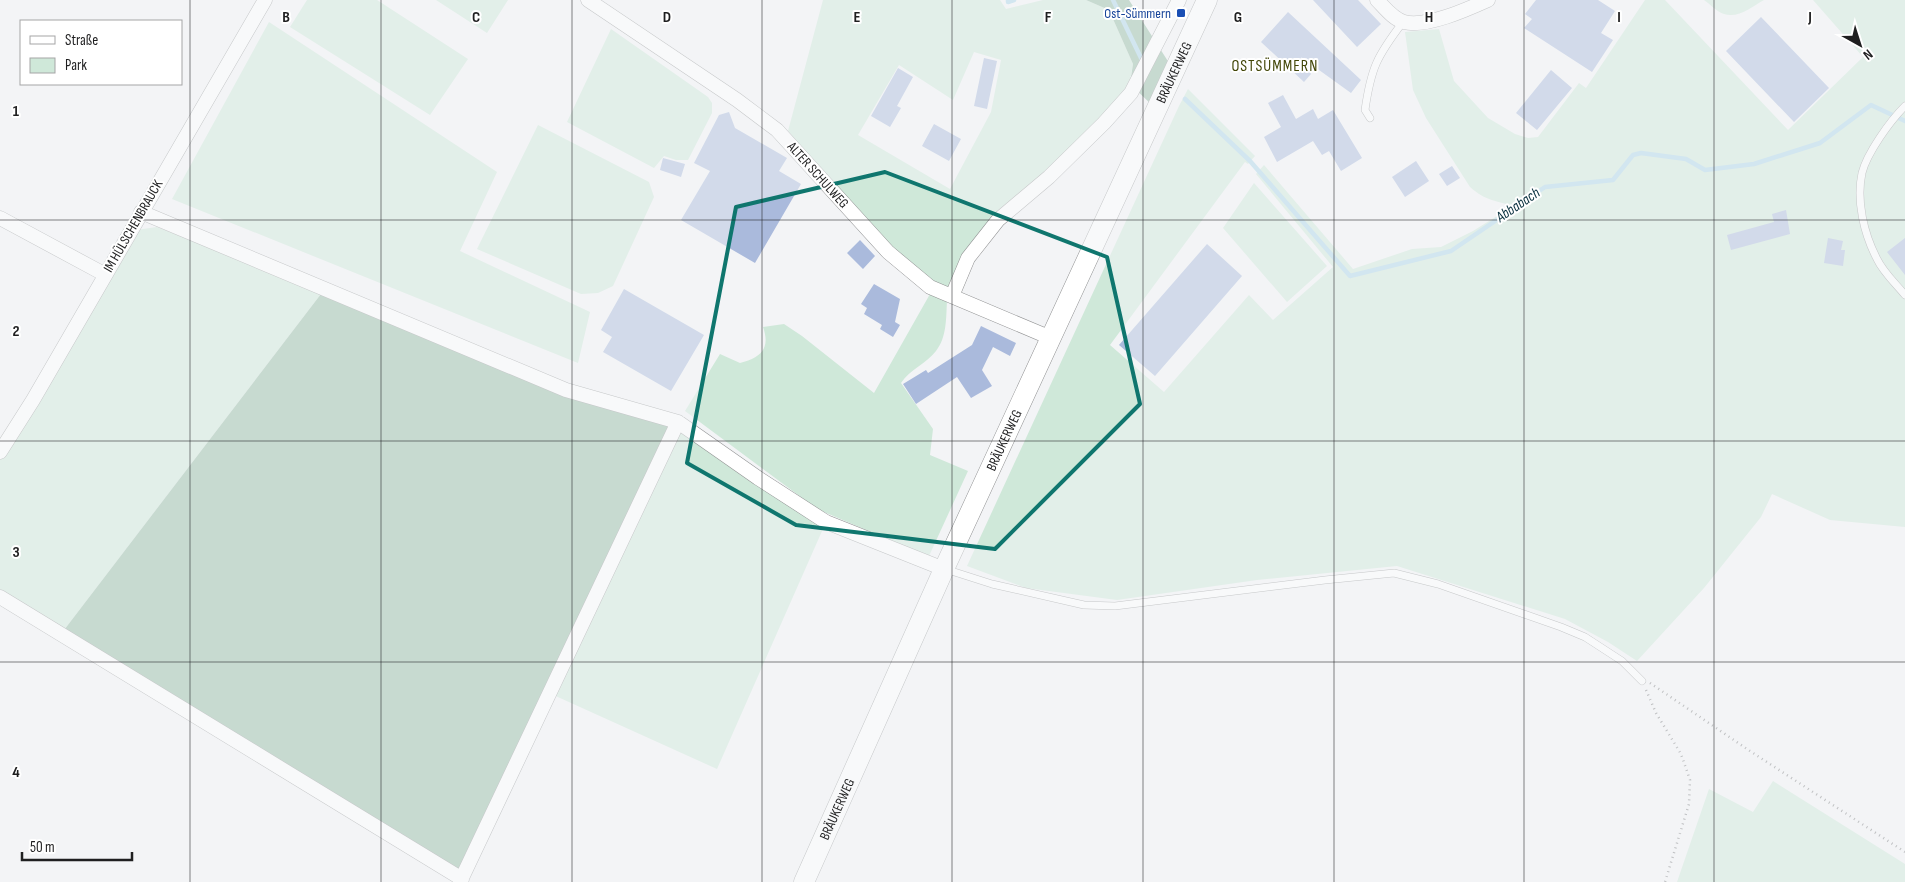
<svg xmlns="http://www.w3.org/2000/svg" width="1905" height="882" font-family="'Sofia Sans Condensed',sans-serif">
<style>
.green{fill:#cfe8d9;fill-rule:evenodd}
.forest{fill:#93baa3}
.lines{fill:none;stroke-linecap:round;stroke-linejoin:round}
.stream{stroke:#aad5e9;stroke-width:4.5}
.building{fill:#aabadc}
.lane-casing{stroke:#929394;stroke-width:8}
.street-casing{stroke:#929394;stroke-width:15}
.secondary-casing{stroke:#929394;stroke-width:21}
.path{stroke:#838385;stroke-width:2.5;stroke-dasharray:1 4;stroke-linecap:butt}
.lane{stroke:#fff;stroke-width:7}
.street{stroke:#fff;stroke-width:14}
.secondary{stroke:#fff;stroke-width:20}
.marked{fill:none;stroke:#0f766e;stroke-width:4;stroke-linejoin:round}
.grid{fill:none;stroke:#1f1f20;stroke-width:1;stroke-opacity:0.55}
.transit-dot{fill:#1a4fb4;stroke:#fff;stroke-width:2}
.labels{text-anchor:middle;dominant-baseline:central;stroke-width:4;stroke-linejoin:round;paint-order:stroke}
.transit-label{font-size:14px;fill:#164399;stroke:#fff;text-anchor:end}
.street-label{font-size:14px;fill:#1f1f20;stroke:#fff}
.water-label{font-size:15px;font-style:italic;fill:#052e3c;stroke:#fff}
.quarter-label{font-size:16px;letter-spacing:1px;fill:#414506;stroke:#fff}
.grid-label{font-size:16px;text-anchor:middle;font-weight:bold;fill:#1f1f20;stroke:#fff;stroke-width:4;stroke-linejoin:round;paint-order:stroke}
</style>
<rect width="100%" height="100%" fill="#f3f4f6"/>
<!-- green -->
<path class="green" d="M307 0H377L468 59 430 115 290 27Z
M436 0H508L487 33Z
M823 0H1000L1006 9 1043 0H1086L1109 10 1133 64 1128 92 1043 174 948 290 931 282 890 249 788 131ZM974 52 1001 60 991 112 950 189 858 135 899 65 953 100Z
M1645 0H1665L1788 130 1863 57 1813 0H1905V527L1830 520 1772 494 1761 517 1704 588 1637 661 1608 642 1565 619 1397 566 1257 580 1117 600 1026 588 967 566 1179 106 1188 89 1255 156 1248 164 1245 162 1110 345 1164 392 1249 295 1273 320 1333 267 1256 174 1264 165 1353 269 1412 249 1441 247 1473 231 1513 206C1494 200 1486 201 1470 187L1426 118 1413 90 1405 32 1439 29 1454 81 1488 118 1515 134 1528 138 1538 137 1579 83 1586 88Z
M1704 0H1764C1753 6 1738 19 1724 14 1717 12 1710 4 1704 0Z
M269 22 497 172 460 251 590 312 578 363 172 199Z
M611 29 708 97 712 103V113L688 160H676L664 156 654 168 567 122Z
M538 125 649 182 654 197 613 286 598 293 581 294 477 249Z
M1254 183 1327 266 1287 302 1223 228Z
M157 227 324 290 61 634 0 597V460L8 450 136 230Z
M930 294 947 301C946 318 947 337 936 351 926 364 910 369 901 383L933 429 930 455 968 471 929 556H927L817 509 685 411 720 354 740 363C760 358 771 349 763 327L784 324 802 336 874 393Z
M678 422 826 522 717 769 549 693Z
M1773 781 1905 864V882H1677L1709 789 1753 812Z"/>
<!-- forest -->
<path class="forest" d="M1086 0H1129L1171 66 1153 106 1130 84 1133 64 1109 10Z
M324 290 565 390 678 422 462 879 61 634Z"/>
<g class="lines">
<!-- stream -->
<path class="stream" d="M1008 0V2L1014 0
M1113 0 1142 60
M1185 99 1250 161 1350 276 1451 251 1545 187 1613 180 1633 155 1641 153 1686 159 1705 170 1754 164 1820 143 1871 105 1905 121"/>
</g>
<!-- building -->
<path class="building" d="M1313 0H1358L1381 24 1357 47Z
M1536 0H1598L1615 11 1601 33 1613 40 1592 72 1524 28 1532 19 1525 14Z
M1288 12 1361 80 1351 93 1301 57 1311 74 1304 82 1261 42Z
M1761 17 1829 88 1794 122 1726 51Z
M984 58 997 61 987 109 974 106Z
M898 68 913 77 897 106 901 108 890 127 871 116Z
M1551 70 1572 88 1537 130 1516 113Z
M1283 95 1296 119 1313 109 1318 119 1333 110 1362 158 1341 171 1329 151 1322 155 1313 141 1277 162 1264 137 1281 127 1268 103Z
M729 112 735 128 787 158 779 171 801 184 755 263 681 220 710 171 694 163 719 115Z
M934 124 961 139 949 161 922 146Z
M663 158 685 164 681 177 660 170Z
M1416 161 1429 181 1405 197 1392 177Z
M1452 166 1460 178 1447 186 1439 174Z
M1786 210 1790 234 1731 250 1727 235 1774 222 1772 214Z
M1828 238 1843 241 1841 250H1845L1843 266 1824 263Z
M1905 238V275L1887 252Z
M860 240 875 256 863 269 847 253Z
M1207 244 1242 276 1155 376 1119 345Z
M874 284 900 299 895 322 900 325 893 337 880 329 882 325 864 314 867 308 861 304Z
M624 289 704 335 671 391 603 352 612 337 601 330Z
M981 326 1016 343 1010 356 993 347 982 370 992 386 971 398 957 377 916 404 903 384 926 370 928 373 972 345Z"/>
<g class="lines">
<!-- lane casing -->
<g class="lane-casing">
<path id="lane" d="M1905 106C1890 121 1867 153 1862 173 1856 201 1864 234 1877 259 1883 272 1896 284 1905 295
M1370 118 1365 110C1371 68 1377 56 1403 22
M945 569 992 584 1084 605 1115 606 1325 580 1394 573 1438 584 1561 627 1585 637 1622 661 1642 681"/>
</g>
<!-- street casing -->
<g class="street-casing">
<path id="street" d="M588 0 737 100 777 130 888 252 930 287 1051 338
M1377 0C1385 8 1393 19 1404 22 1426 28 1468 9 1488 0
M141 212 566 390 678 422 460 882
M0 218 104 274
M952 296 968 258 998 220 1049 177 1104 123 1131 93 1179 0
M678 422 758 478 826 522 944 569
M0 452 33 400 265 0
M0 597 462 879"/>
</g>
<!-- secondary casing -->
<g class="secondary-casing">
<g id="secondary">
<path id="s1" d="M804 882 944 569 1207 0"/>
</g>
</g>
<!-- path -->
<path class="path" d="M1650 683 1750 751 1905 852
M1646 690 1656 713 1681 754 1690 780 1689 804 1665 882"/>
<!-- lane -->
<use href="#lane" class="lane"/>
<!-- street -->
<use href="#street" class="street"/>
<!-- secondary -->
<use href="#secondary" class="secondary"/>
</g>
<!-- marked area -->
<path d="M0 0H1905V882H0ZM885 172 1107 257 1140 404 995 549 796 525 687 463 736 207Z" fill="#f3f4f6" fill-opacity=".55" fill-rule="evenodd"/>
<path class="marked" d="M885 172 1107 257 1140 404 995 549 796 525 687 463 736 207Z"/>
<!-- grid -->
<path class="grid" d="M190 0V882M381 0V882M572 0V882M762 0V882M952 0V882M1143 0V882M1334 0V882M1524 0V882M1714 0V882M0 220H1905M0 441H1905M0 662H1905"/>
<!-- markers -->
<rect class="transit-dot" x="1176" y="8" width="10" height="10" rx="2.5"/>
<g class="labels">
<!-- transit labels -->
<g class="transit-label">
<text x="1171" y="13">Ost-Sümmern</text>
</g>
<!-- street labels -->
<g class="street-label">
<text stroke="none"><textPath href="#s1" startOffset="890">BRÄUKERWEG</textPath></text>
<text transform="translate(818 175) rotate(48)">ALTER SCHULWEG</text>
<text transform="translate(133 226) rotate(-60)">IM HÜLSCHENBRAUCK</text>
<text stroke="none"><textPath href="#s1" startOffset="485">BRÄUKERWEG</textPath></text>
<text stroke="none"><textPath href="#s1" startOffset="80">BRÄUKERWEG</textPath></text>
</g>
<!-- water labels -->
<g class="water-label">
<text transform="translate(1518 205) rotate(-34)">Abbabach</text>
</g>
<!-- quarter labels -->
<g class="quarter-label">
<text x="1275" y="66">OSTSÜMMERN</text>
</g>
</g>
<g class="grid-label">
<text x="286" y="22">B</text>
<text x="476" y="22">C</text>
<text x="667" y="22">D</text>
<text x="857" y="22">E</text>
<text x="1048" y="22">F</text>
<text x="1238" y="22">G</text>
<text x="1429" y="22">H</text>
<text x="1619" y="22">I</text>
<text x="1810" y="22">J</text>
<text x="16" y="116">1</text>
<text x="16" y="336">2</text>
<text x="16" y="557">3</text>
<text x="16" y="777">4</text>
</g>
<!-- legend -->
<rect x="20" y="20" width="162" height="65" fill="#ffffff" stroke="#a5a5a6"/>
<rect x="30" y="36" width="25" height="8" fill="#ffffff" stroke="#a5a5a6"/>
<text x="65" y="45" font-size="15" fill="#1f1f20">Straße</text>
<rect x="30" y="58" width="25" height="15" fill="#cfe8d9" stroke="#a5a5a6"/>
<text x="65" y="70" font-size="15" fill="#1f1f20">Park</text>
<!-- north arrow -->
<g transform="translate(1860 45) rotate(141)" stroke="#ffffff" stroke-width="4" paint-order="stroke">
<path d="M0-4L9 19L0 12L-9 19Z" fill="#1f1f20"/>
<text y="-8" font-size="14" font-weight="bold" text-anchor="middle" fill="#1f1f20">N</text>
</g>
<!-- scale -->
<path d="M22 852v8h110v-8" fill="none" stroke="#1f1f20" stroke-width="2.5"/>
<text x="30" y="852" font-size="15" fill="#1f1f20" stroke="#ffffff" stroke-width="4" paint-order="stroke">50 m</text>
</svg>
